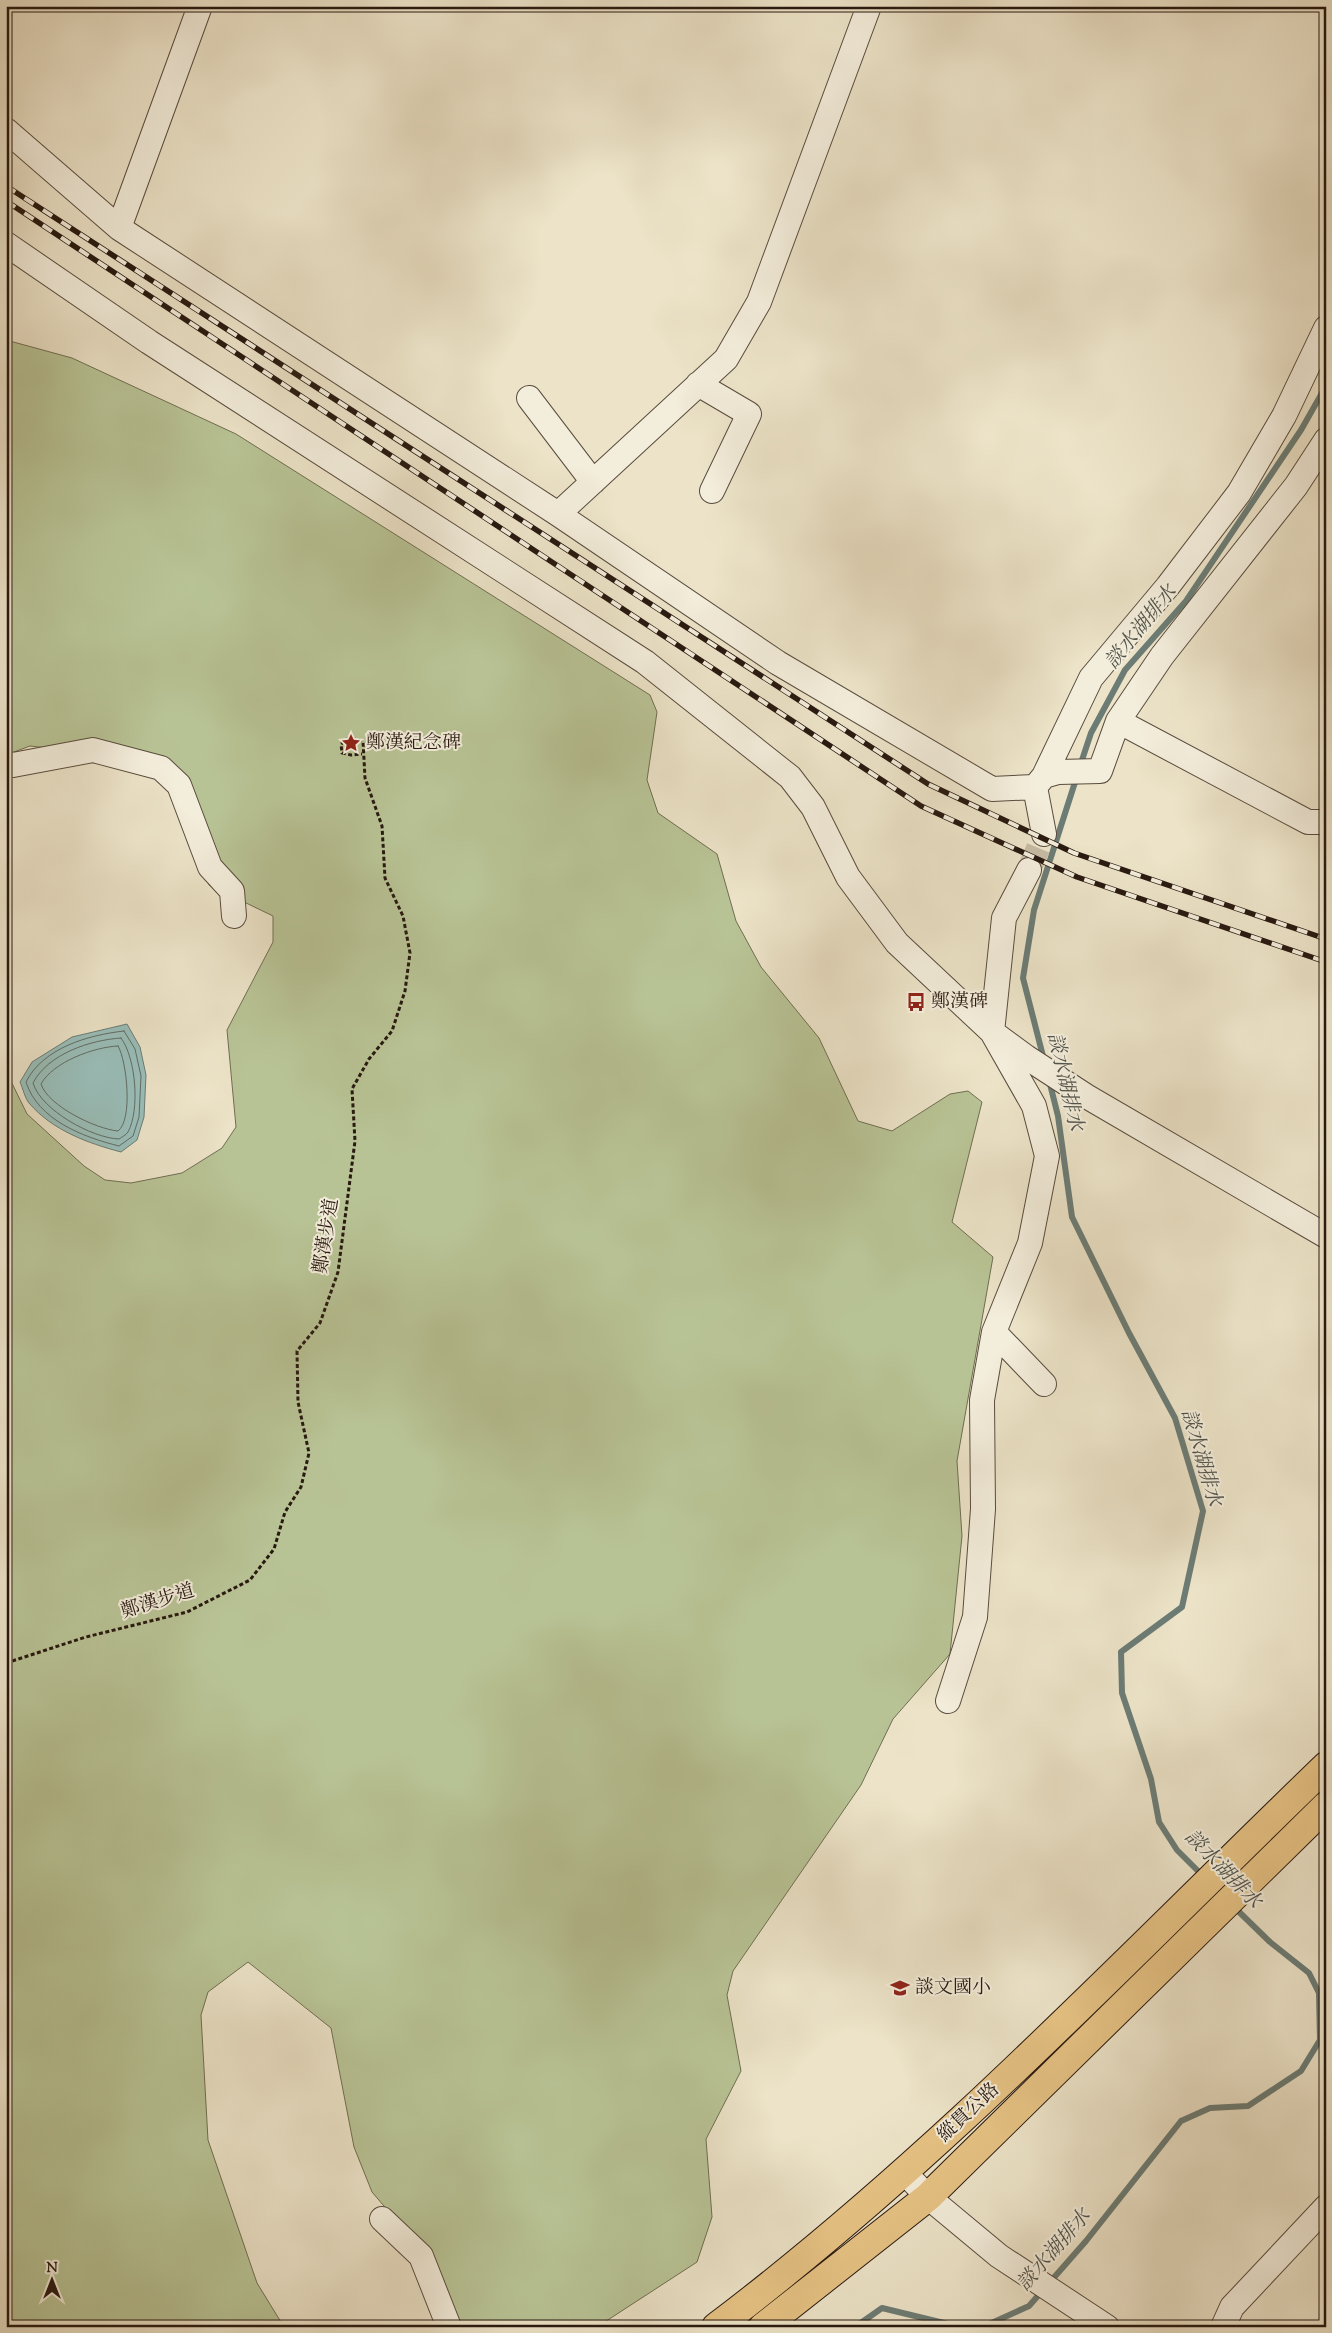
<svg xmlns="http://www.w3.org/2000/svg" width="1332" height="2333" font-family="'Sorts Mill Goudy','Noto Serif TC',serif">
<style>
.green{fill:#b8c395;stroke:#706e52}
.water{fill:#99beb9;stroke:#6c7c75}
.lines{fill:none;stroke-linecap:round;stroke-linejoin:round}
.shore{stroke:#606c64;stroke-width:1}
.stream{stroke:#6c7c75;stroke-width:6}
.minor-tunnel{stroke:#c5bba3;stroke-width:24;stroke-dasharray:24 12;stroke-linecap:butt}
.minor-casing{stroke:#594c3e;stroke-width:26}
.major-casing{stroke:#281910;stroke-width:30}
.path{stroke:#281910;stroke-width:3;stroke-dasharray:4 2.5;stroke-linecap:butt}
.minor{stroke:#f3eddb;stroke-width:24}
.major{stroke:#e6c284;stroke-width:28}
.rail-casing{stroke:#281910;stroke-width:5.5}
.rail{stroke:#f3eddb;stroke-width:4;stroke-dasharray:11;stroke-linecap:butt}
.labels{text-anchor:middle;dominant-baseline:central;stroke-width:4;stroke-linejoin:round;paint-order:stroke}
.poi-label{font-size:19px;fill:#281910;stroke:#f3eddb;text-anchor:start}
.street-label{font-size:19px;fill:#281910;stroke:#f3eddb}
.water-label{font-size:20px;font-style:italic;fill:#50534b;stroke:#f3eddb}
</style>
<rect width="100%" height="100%" fill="#ece3c8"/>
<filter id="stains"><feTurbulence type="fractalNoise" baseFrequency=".004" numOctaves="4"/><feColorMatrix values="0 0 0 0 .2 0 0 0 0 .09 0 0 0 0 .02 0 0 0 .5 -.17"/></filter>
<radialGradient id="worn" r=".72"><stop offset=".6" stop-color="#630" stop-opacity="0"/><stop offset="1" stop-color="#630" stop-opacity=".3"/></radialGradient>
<!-- green -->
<path class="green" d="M6 340 72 358 236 434 650 695 657 712 647 780 658 813 717 854 736 921 761 967 819 1038 858 1121 892 1131 950 1094 968 1091 982 1102 952 1222 993 1257 957 1461 962 1536 950 1654 893 1719 861 1785 733 1971 727 1995 741 2071 706 2139 712 2217 697 2262 597 2327H447L419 2247 372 2192 354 2147 331 2028 248 1962 208 1992 201 2015 208 2140 257 2283 284 2327H6V1071L27 1114 84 1166 105 1180 131 1183 182 1173 222 1148 236 1127 227 1030 273 942V916L209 885 197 814 172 774 127 757 30 746 6 755Z"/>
<!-- water -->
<path class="water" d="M127 1024 140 1047 146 1075 144 1117 137 1140 121 1152C87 1143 52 1130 29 1103 25 1098 23 1089 20 1082L32 1062 72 1037Z"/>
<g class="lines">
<!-- shore -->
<path class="shore" d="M124 1031 135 1049 141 1076 139 1117 133 1136 119 1146C83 1137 38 1120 26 1082 43 1048 88 1035 124 1031Z
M121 1038C136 1058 140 1110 128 1132 126 1135 122 1137 119 1139 92 1138 41 1110 33 1083 48 1054 90 1040 121 1038Z
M118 1046C127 1061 133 1120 118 1131 96 1129 48 1106 41 1084 53 1062 94 1047 118 1046Z"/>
<!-- stream -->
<path class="stream" d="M1080 766 1091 733 1125 670 1186 601 1301 430 1326 386
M1044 1060 1023 978 1034 910 1077 776
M1049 1080 1058 1116 1072 1217 1129 1333 1175 1418 1203 1511 1182 1607 1121 1652 1122 1693 1151 1779 1159 1822 1177 1850 1203 1876
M855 2327 882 2308 948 2324 985 2326 1029 2306 1086 2241 1181 2121 1210 2108 1248 2106 1301 2071 1320 2040 1319 1993 1309 1973 1270 1942 1233 1906"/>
<!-- minor-tunnel -->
<path class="minor-tunnel" d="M1029 870 1044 834"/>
<!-- minor casing -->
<g class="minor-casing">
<path id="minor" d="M6 130 119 228 558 514 778 663 992 789 1035 787 1044 776 1091 678 1168 586 1239 493 1284 416 1326 328
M119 228 200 6
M6 244 149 342 645 662 790 777 813 807 848 877 897 943 992 1032 1026 1057 1086 1096 1326 1236
M698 384 749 414 712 491
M529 398 593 482
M558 514 726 359 759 302 869 6
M1118 721 1162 656 1296 486 1326 440
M6 764 13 765 93 750 161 768 179 785 210 867 232 891 234 916
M1044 776 1058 772 1100 771 1118 721 1308 822H1326
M1035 787 1044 834
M994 1332 1044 1384
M948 1701 975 1617 983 1509 982 1400 994 1332 1030 1243 1047 1156 1034 1106 992 1032 1004 918 1029 870
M905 2173 928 2197 999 2256 1107 2327
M382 2219 421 2256 449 2327
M1223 2327 1232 2307 1326 2207"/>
</g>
<!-- major casing -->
<g class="major-casing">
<path id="major" d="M716 2327C937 2160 1127 1958 1326 1766
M763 2327 928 2197 1326 1806"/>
</g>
<!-- path -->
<path class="path" d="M6 1663 86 1637 187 1612 250 1580 274 1549 285 1512 301 1487 309 1453 298 1402 297 1351 320 1323 338 1272 355 1141 352 1089 369 1059 392 1031 405 991 410 953 403 916 385 878 382 826 365 778 363 741 349 738 341 744 342 753 351 755 362 754"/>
<!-- minor -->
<use href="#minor" class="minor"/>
<!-- major -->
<use href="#major" class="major"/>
<!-- rail casing -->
<g class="rail-casing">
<path id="rail" d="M6 186 928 784 1074 853 1326 939
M6 201 921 806 1077 877 1326 962"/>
</g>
<!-- rail -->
<use href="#rail" class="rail"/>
</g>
<!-- icons -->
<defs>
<g id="sight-bare" transform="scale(1.5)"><path d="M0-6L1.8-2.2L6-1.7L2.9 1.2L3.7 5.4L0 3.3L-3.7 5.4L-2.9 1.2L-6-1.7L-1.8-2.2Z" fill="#8f2418" stroke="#f3eddb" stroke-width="2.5" paint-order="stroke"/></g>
<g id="bus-bare" transform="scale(1.5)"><path d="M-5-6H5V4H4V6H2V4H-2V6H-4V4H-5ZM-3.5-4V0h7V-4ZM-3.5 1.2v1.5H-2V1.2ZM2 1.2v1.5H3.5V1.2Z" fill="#8f2418" stroke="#f3eddb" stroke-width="2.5" paint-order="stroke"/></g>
<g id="school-bare" transform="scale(1.5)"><path d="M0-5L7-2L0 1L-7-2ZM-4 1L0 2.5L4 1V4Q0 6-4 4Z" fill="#8f2418" stroke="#f3eddb" stroke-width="2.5" paint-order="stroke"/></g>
</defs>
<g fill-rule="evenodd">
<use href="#sight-bare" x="351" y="743"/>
<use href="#bus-bare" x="916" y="1002"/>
<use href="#school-bare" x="900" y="1988"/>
</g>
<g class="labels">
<!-- poi labels -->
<g class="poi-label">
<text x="366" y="743">鄭漢紀念碑</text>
<text x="931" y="1002">鄭漢碑</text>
<text x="915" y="1988">談文國小</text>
</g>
<!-- street labels -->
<g class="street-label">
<text transform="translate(327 1236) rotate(-81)">鄭漢步道</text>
<text transform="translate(158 1602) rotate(-17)">鄭漢步道</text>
<text transform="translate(969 2113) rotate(-43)">縱貫公路</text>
</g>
<!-- water labels -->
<g class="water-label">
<text transform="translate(1142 628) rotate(-51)">談水湖排水</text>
<text transform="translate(1064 1082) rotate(77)">談水湖排水</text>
<text transform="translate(1200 1458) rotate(74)">談水湖排水</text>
<text transform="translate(1222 1870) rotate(46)">談水湖排水</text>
<text transform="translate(1055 2251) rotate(-49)">談水湖排水</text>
</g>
</g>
<!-- margin -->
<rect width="1332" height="2333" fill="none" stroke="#ece3c8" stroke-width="25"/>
<rect x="8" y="8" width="1317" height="2318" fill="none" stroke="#281910" stroke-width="2.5"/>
<rect x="12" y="12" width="1307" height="2308" fill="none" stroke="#281910"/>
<!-- north arrow -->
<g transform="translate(52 2280)" stroke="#f3eddb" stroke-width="4" paint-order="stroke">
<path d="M0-4L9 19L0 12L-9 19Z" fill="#281910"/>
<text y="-8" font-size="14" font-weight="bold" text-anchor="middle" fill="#281910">N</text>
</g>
<rect width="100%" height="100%" filter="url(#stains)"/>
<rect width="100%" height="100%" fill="url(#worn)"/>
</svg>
